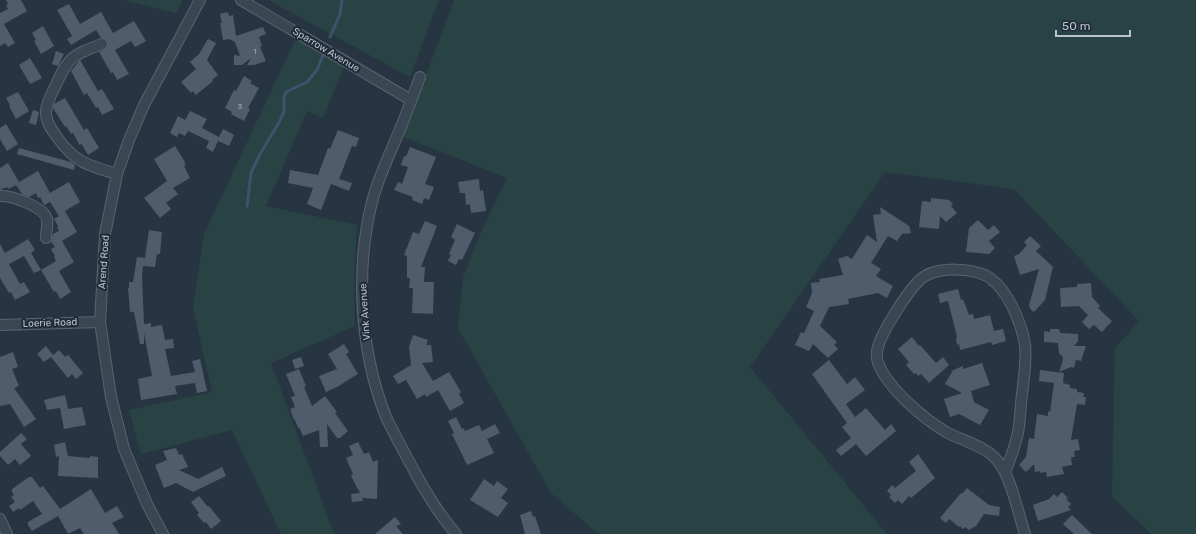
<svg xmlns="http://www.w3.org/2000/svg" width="1196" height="534" font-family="Rubik,sans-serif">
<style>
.green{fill:#294344}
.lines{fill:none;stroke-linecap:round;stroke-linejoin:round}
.stream{stroke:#3d536c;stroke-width:3}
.building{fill:#4e5c6c}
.street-casing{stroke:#5a6470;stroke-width:12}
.street{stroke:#3b4653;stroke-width:10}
.labels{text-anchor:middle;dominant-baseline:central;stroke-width:4;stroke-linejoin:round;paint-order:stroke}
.number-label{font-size:8px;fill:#9ea8b5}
.street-label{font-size:10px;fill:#b9c1cd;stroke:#202b38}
</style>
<rect width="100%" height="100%" fill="#273543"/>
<!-- green -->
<path class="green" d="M124 0H183L176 13Z
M268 0H439L410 77Z
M454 0H1196V534H1151L1112 496 1115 348 1139 321 1014 189 885 172 750 367 887 534H601L595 531 551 493 458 328 463 278 481 232 507 178 403 137Z
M297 36 345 63 323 118 307 111 266 206 357 225 354 275 355 326 271 363 334 534H281L232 430 141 454 129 410 212 392 193 308 204 234Z"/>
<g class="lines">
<!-- stream -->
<path class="stream" d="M330 37 340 14 342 0
M247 206 251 173 260 154 280 121 284 111V97L286 92 307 82 317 70 324 53"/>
</g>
<!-- building -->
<path class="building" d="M6 0H21L27 11 4 24 15 43 8 47 5 43 0 46V13L8 9 6 5 8 4Z
M69 4 80 24 101 12 113 33 134 21 146 41 135 47 131 41 115 50 129 74 117 80 113 72 111 73 99 52 107 48 108 42 106 39 101 38 96 30 71 45 67 39 72 36 57 10Z
M228 12 229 16 233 15 236 36 263 27 266 34 259 37 262 46 260 47 266 61 254 65H247L251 58 242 65H234V55L240 56 235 42 229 39 223 40 220 23H222L220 14Z
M43 26 54 46 41 54 34 41 36 40 32 33Z
M208 39 216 43 207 60 218 75 212 80 213 81 196 95 193 91 191 93 181 82 196 69 190 62 199 54Z
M56 51 64 54 58 66 52 64Z
M30 58 42 78 30 84 19 65Z
M80 60 98 91 102 89 114 109 102 115 98 107 96 108 87 93 84 95 71 71Z
M244 76 252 81 250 83 259 88 248 108 250 109 244 121 231 114 232 112 225 108 234 90 236 91Z
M18 92 29 111 16 119 9 106 10 105 6 98Z
M65 98 84 130 87 128 99 148 88 155 81 143 80 146 73 133 71 134 66 126 65 127 53 108 54 104Z
M33 110 39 112 36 125 29 123Z
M190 111 207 119 202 128 219 137 223 129 234 135 229 146 218 141 213 152 206 148 209 141 188 131 185 136 179 133 177 137 170 133 178 116 185 120Z
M6 124 18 144 7 151 0 139V128Z
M338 130 359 138 356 147 352 146 339 179 352 183 349 191 331 184 321 210 307 204 313 188 288 183 290 170 318 175 328 148 330 149Z
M175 146 185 162H184L186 165 184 166 190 178 173 188 178 194 166 203 171 209 160 218 144 198 167 181 154 159Z
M410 147 436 157 425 184 434 187 429 200 424 198 422 204 412 200 413 197 394 190 398 182 402 184 408 167 401 165 404 156 406 157Z
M19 148 71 162 75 165 74 170 17 154Z
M8 163 19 182 38 171 50 193 69 182 80 202 65 211 77 232 62 241 74 262 59 271 71 292 60 299 56 291 54 292 41 270 56 261 54 257 55 256 51 249 55 247 51 242 53 234 59 231 57 227 58 226 54 219 59 216 50 202 44 205 40 197 38 198 36 193 29 197 22 194 16 185 8 189 7 187 0 190V168Z
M479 179 480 191 483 190 486 211 471 213 470 204 466 205 465 193H460L458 182Z
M931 198 949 200 953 204 951 206 957 213 946 222 940 216 939 229 919 227 922 201 931 202Z
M880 207 909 226 911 233 902 234 897 241 888 236 871 263 881 269 876 276 893 286 887 298 878 293 848 299 849 304 829 307 820 326 837 342 834 345 838 349 828 358 813 344 809 351 795 345 801 332 804 333 814 311 806 307 812 293 811 283 820 282 819 279 843 275 838 259 847 256 852 259 867 235 877 242 873 215 881 214Z
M978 220 988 230 994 225 1000 232 989 241 995 248 989 254 966 252 969 228Z
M425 221 437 226 421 267H425L424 282H434L433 314 412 313 413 288H409L410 278H407V256L404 255 413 232 419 234Z
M457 224 475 233 462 260 459 259 456 265 448 261 451 255 449 254 455 240 451 237Z
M149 230 162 232 160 254H157L155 267 143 266 142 276 144 324 151 323V327L162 325 165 340 173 339 174 348 165 349 171 376 195 372 192 361 200 359 207 391 197 393 195 383 175 386 177 394 141 400 138 379 152 376 144 333V344H140L134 312H130L128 288H129V282H133L137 257 145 258Z
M1030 236 1041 246 1036 251 1053 267 1045 300 1034 312 1030 309 1029 305 1039 269 1020 275 1014 256 1019 254 1027 245 1024 242Z
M28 239 35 250 31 253 41 270 34 273 24 256 9 264 20 284 24 282 30 292 15 300 11 292 9 293 0 278V244L5 253Z
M1091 283 1092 297 1100 306 1098 308 1112 321 1102 332 1094 325 1089 329 1082 322 1088 315 1079 306 1061 307 1060 288 1077 287V284Z
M958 289 961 300 963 299 969 315 973 314 974 319 990 315 994 331 1003 329 1006 341 992 345 991 342 960 350 959 344 957 345 956 338 957 337 948 301 940 303 938 294Z
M1050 329H1059L1060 333 1078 334V341L1074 346H1086L1081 361 1076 360 1074 368 1071 367 1059 372 1062 363 1063 357 1059 353 1058 343 1044 342V331L1050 332Z
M413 335 428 340 426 345H431L433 362 422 363 433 381 449 372 461 392 459 394 464 403 450 411 438 390 426 397 425 394 417 399 406 380 398 384 393 376 411 365 409 347Z
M912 337 919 346 920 345 936 363 943 357 949 365 929 383 921 374 918 376 916 373 914 374 906 365 909 362 898 349Z
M344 344 349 352 346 354 358 374 337 387 326 392 319 376 337 369 328 354Z
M46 346 53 355 59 350 65 357 68 355 83 373 76 379 72 374 68 378 51 357 44 362 37 354Z
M13 352 18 367 12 369 19 386 14 388 36 419 24 427 10 404 0 406V357Z
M301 357 304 366 295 369 292 360Z
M829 360 847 384 855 377 865 390 846 404 855 417 866 408 885 430 891 424 896 431 866 456 856 444 841 456 836 450 851 438 842 427 847 423 812 374Z
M982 363 990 385 971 391 974 402 989 410 980 425 959 414 950 417 944 399 962 393 945 384 953 370 963 366V369Z
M299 369 306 386 304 387 312 406 325 396 337 412 335 413 348 431 340 438H337L327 424 328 447H320L319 430 303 436 299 427 298 428 295 420H294L290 409 295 407 291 397 295 396 286 374Z
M1040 370 1064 373 1063 383 1070 385V388L1077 389V392L1084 393 1083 397H1086L1085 405 1077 404 1071 440 1078 439 1080 450 1074 451 1075 457H1071L1072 465 1062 467 1064 474 1047 477 1046 472 1040 473V471L1035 472 1034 464 1026 472 1019 465 1026 457 1029 438 1034 439 1037 414 1048 416V411L1050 412 1054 383 1039 381Z
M65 395 68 409 82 407 86 425 64 429 60 408 47 410 44 400Z
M456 417 462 429 464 428 465 431 479 425 482 431 495 424 500 433 487 439 494 453 467 465 452 434 454 433 448 421Z
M21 433 27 439 21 444 31 456 20 465 15 459 8 465 0 456V452Z
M65 442 68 456 90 458V456L98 457V478L58 476 59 456 56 457 54 445Z
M358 442 364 454 369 452 373 462 378 460 377 499 362 498 363 501 352 502 351 494 360 493 351 476 353 474 346 458 353 455 349 446Z
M176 448 179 455 182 454 188 467 179 470 198 479 222 467 226 476 193 492 176 483 164 488 155 465 167 460 163 451Z
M918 454 935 478 911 498 909 496 902 504 898 500 895 503 889 497 891 495 887 491 892 485 895 488 916 471 909 462Z
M29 477H32L40 488 43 486 60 509 91 489 105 513 117 506 124 517 112 523 119 534H84L80 528 68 534 58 516 32 531 28 525V522L42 514 33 501 20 510 19 508 13 512 9 506 15 502 11 497 14 495 12 492V489Z
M484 479 494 486 497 481 508 489 501 498 508 503 498 517 470 500Z
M967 488 989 505 1000 507 999 516 984 514 976 526 969 530 965 527 963 529 960 526 959 527 949 519 946 523 940 518 961 493 962 494Z
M1062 492 1068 498 1066 499 1071 504 1068 507 1071 510 1038 521 1033 505 1049 499 1054 494 1057 497Z
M199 496 208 507 209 506 221 521 211 529 206 522 204 523 197 515 199 513 191 502Z
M531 511 533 517 535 516 541 534H525L520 515Z
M1072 515 1092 534H1074L1063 524Z
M395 517 401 524 396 526 403 534H375Z"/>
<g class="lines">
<!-- street casing -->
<g class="street-casing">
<path id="street" d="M241 0 411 100
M102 44C71 56 69 56 55 87 51 95 45 106 46 115 47 124 52 130 57 137 74 162 89 166 117 174
M420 77C413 96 406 115 398 134 389 156 378 178 372 202 355 270 360 351 386 417 393 432 402 448 410 463 423 488 437 512 456 534
M0 196C11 195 44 207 47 219 48 225 46 233 46 238
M0 325 100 322
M1005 472C1010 460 1014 449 1017 437 1020 426 1020 414 1021 403 1023 384 1027 364 1025 345 1022 325 1011 299 997 284 994 282 991 278 987 276 970 268 941 267 925 276 911 284 882 332 878 347 876 354 876 359 879 365 889 389 924 419 946 432 963 441 983 445 997 460 1011 476 1018 513 1025 534
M0 519 7 534
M163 534 147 504 124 449 111 397 100 322 105 234 117 174 129 140 144 105 200 0"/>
</g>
<!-- street -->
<use href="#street" class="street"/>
</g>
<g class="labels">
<!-- number labels -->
<g class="number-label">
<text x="255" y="51">1</text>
<text x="240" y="106">3</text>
</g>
<!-- street labels -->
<g class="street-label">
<text transform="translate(326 50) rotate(31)">Sparrow Avenue</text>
<text transform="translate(104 262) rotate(-86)">Arend Road</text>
<text transform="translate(365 312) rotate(-94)">Vink Avenue</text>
<text transform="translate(50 323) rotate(-2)">Loerie Road</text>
</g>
</g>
<!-- scale -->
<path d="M1056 30v6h74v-6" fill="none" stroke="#b9c1cd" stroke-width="2"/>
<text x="1062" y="30" font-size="12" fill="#b9c1cd" stroke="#202b38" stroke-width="3" paint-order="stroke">50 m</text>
</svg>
